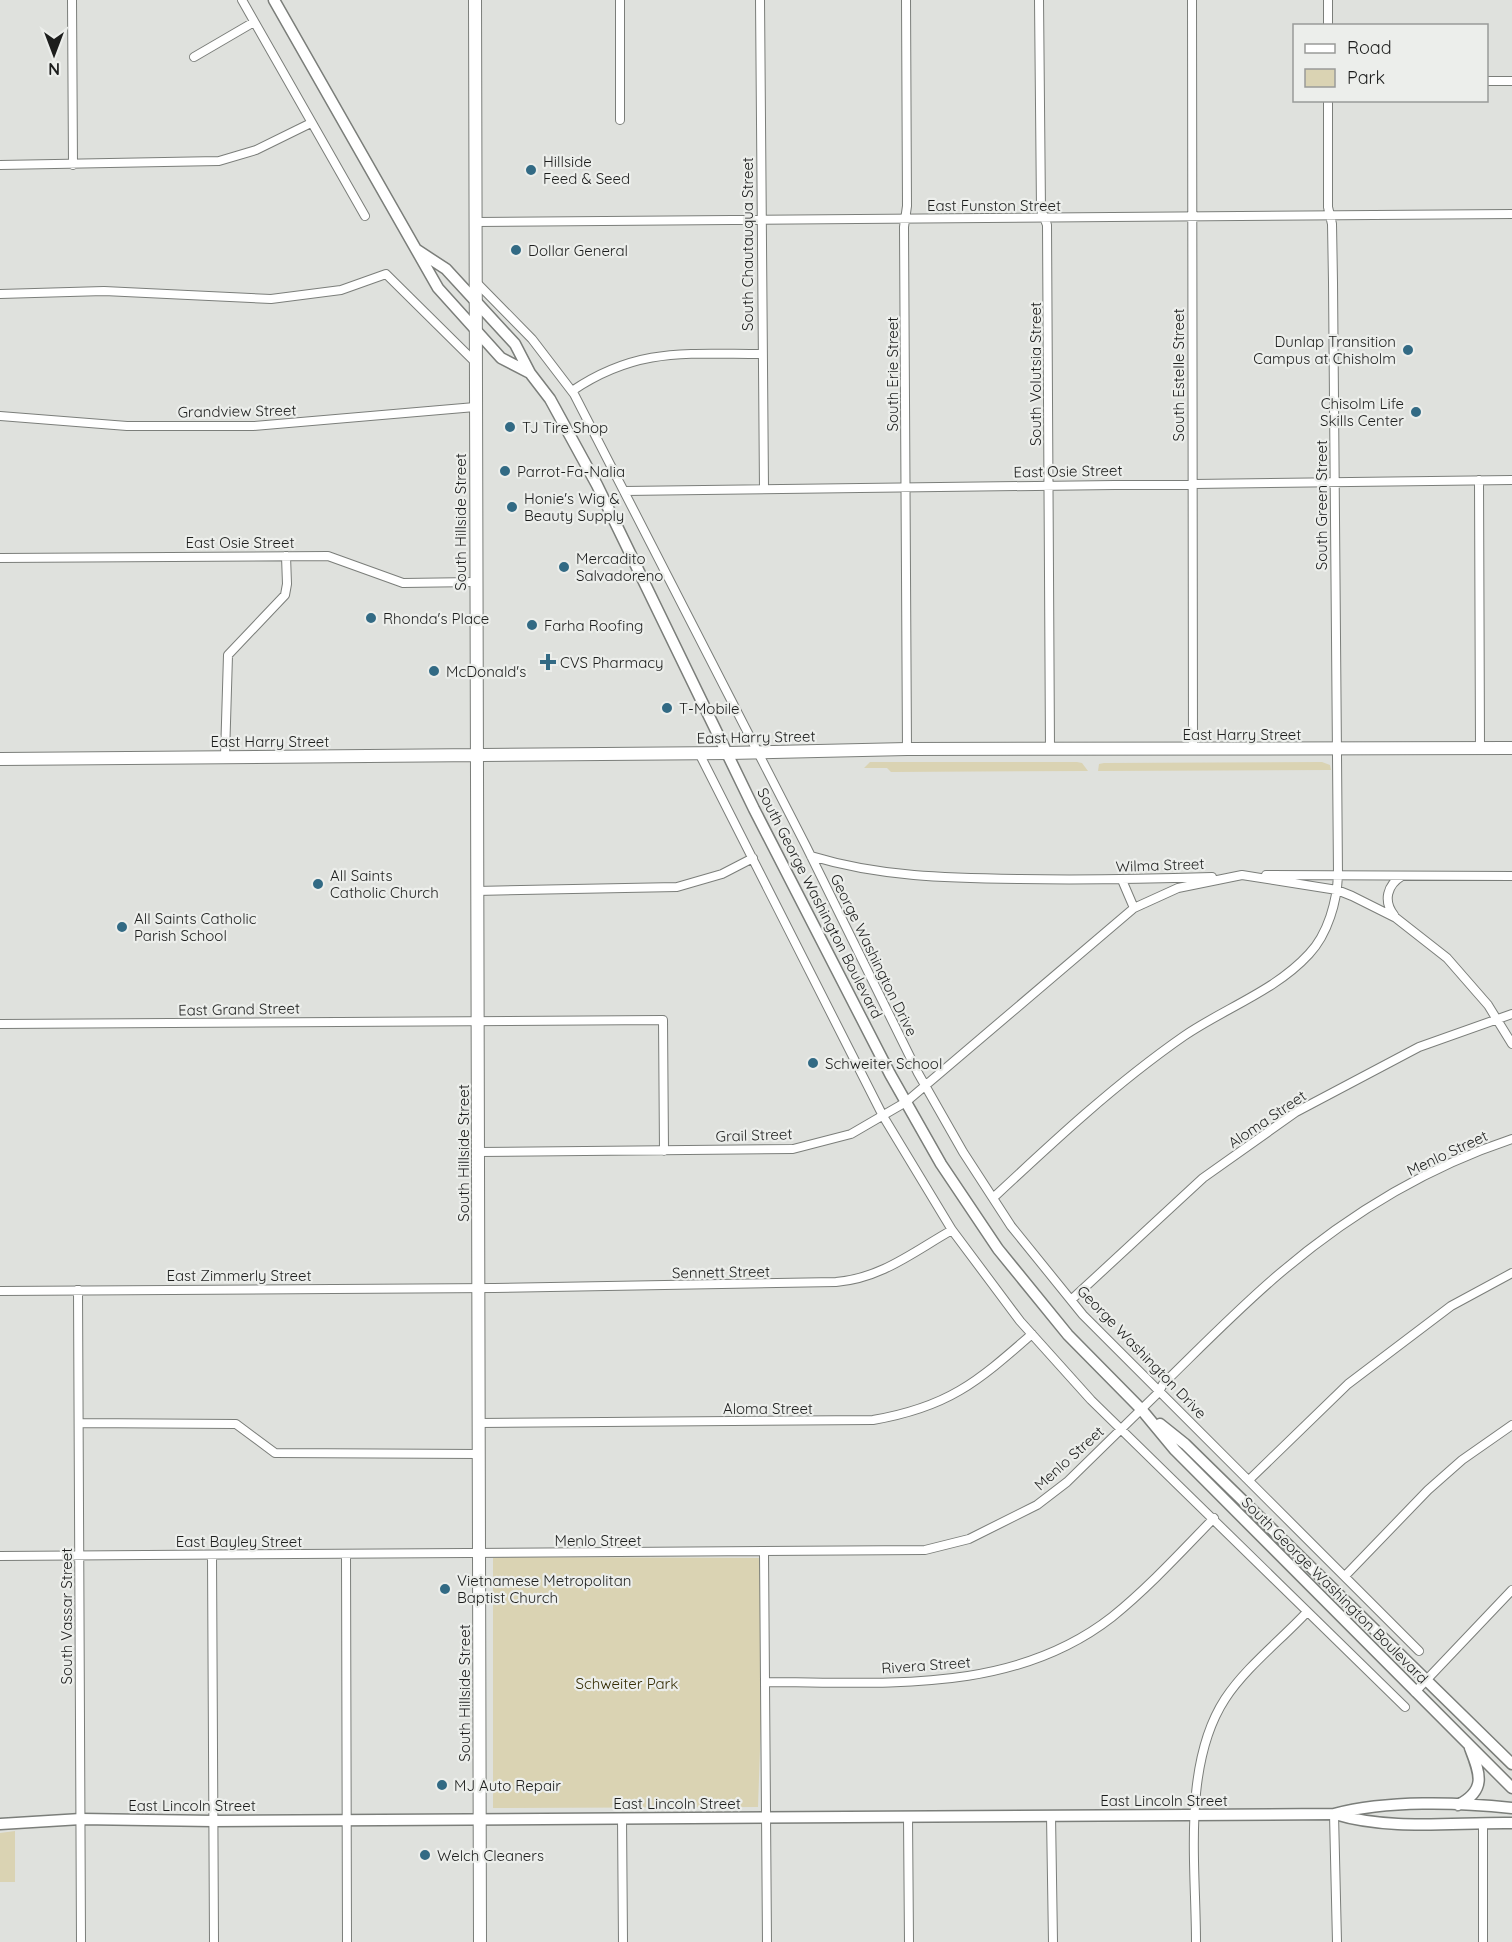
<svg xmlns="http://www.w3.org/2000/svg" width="1512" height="1942" font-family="Quicksand,sans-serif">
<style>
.green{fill:#dad3b3}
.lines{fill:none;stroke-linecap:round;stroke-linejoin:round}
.minor-casing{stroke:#7b7e7a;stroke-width:10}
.tertiary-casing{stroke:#7b7e7a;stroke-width:13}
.secondary-casing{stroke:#7b7e7a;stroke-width:14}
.minor{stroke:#fff;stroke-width:8}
.tertiary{stroke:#fff;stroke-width:10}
.secondary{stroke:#fff;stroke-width:12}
.poi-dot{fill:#326a84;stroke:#eceeeb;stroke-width:2}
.labels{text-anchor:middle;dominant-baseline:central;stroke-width:4.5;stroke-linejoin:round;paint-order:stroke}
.poi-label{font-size:15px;fill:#1d1e1d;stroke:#eceeeb;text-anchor:start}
.street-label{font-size:15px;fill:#1d1e1d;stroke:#eceeeb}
.park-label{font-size:15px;fill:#362e06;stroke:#eceeeb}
</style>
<rect width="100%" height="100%" fill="#dfe1dd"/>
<!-- green -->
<path class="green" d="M870 762H1077L1082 763 1088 771 891 772 887 768H864Z
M1322 762 1330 765 1331 770 1098 771 1099 764 1104 763Z
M502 1557 760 1558 761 1720 758 1807 493 1808V1558Z
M15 1831V1882H0V1833Z"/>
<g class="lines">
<!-- minor casing -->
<g class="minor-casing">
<path id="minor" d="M72 0 73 165
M242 0 365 216
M620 0V120
M760 0 764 489
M906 0 907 206 904 227 907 749
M1039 0 1041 210 1047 225 1050 749
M1192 0 1193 750
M1328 26V0
M194 57 254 22
M1486 81H1512
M0 165 219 161 256 150 311 123
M476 222 1512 214
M476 282 532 339 574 394 806 846 918 1073 963 1152 1011 1226 1083 1315 1419 1651
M0 294 104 291 271 299 341 290 386 274 476 363
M572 391C637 347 686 354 761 354
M0 416 127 426H253L475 407
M1479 480 1480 748
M624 491 1512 480
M0 558 328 556 403 583 475 582
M699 753 883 1116 952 1230 1020 1321 1091 1400 1405 1707
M225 756 228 655 285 595 287 584 286 556
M811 856C880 877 947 878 1019 879 1083 880 1147 879 1212 877
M1266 875 1512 876
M1122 880 1134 908
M476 891 677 887 722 874 753 858
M1394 915C1383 901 1387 885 1402 876
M0 1024 663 1020 664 1151
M478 1152 793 1149 851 1134 906 1102 1134 908 1178 888 1242 875 1337 890 1352 896 1396 918 1447 958 1488 1005 1512 1044
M993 1198C1054 1141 1115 1084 1184 1036 1225 1008 1275 991 1309 954 1328 934 1337 901 1338 875L1333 282 1332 224 1328 207V100
M78 1290 81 1942
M0 1291 494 1288 836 1282C882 1278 913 1252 952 1230
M1071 1300 1203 1178 1296 1112 1419 1047 1512 1014
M79 1423 236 1424 275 1453 479 1454
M478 1423 873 1420C948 1407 976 1383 1032 1334
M1250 1479 1348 1384 1451 1306 1512 1273
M764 1553 767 1942
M346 1554 347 1942
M212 1555 214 1942
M0 1556 925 1550 969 1539 1037 1505 1067 1482 1159 1392 1163 1384C1201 1347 1239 1308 1279 1274 1347 1216 1427 1167 1512 1139
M1345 1576 1428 1490 1462 1460 1512 1425
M765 1682C885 1682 1012 1695 1112 1617 1149 1587 1181 1552 1214 1518
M1415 1692 1512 1590
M1334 1814 1337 1942
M1051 1815 1053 1942
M908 1816 909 1942
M622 1818 623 1942
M1483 1823V1942
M1196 1942C1196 1866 1182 1765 1225 1699 1246 1667 1281 1640 1307 1612"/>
</g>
<!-- tertiary casing -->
<g class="tertiary-casing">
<path id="tertiary" d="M274 0 438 288 501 358 530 373
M417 250 446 269 515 344 530 373 550 399 597 485 754 809 890 1074 941 1164 998 1249 1068 1335 1141 1409 1175 1450 1512 1788
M1160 1424 1185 1444 1512 1764
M1458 1805C1487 1790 1480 1774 1470 1748
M1335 1814C1390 1831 1455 1822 1512 1823
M0 1824 81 1819 213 1821 1334 1814C1387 1800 1458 1802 1512 1808"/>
</g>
<!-- secondary casing -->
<g class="secondary-casing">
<path id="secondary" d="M475 0 480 1942
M0 759 729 753 907 749 1512 748"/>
</g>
<!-- minor -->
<use href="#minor" class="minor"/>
<!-- tertiary -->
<use href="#tertiary" class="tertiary"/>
<!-- secondary -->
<use href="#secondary" class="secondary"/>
</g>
<!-- markers -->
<g class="poi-dot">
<circle cx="531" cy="170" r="6"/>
<circle cx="516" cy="250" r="6"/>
<circle cx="1408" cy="350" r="6"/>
<circle cx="1416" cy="412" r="6"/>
<circle cx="510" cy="427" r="6"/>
<circle cx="505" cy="471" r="6"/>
<circle cx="512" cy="507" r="6"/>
<circle cx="564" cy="567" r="6"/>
<circle cx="371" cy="618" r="6"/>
<circle cx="532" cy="625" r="6"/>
<path d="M545 653h6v6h6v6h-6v6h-6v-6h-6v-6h6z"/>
<circle cx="434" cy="671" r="6"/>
<circle cx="667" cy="708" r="6"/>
<circle cx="318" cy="884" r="6"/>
<circle cx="122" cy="927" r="6"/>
<circle cx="813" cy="1063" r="6"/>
<circle cx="445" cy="1589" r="6"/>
<circle cx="442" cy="1785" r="6"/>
<circle cx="425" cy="1855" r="6"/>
</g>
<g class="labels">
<!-- poi labels -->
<g class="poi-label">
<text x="543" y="161">Hillside<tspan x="543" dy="17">Feed &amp; Seed</tspan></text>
<text x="528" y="250">Dollar General</text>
<text x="1396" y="341" text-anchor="end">Dunlap Transition<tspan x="1396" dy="17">Campus at Chisholm</tspan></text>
<text x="1404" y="403" text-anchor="end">Chisolm Life<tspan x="1404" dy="17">Skills Center</tspan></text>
<text x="522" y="427">TJ Tire Shop</text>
<text x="517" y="471">Parrot-Fa-Nalia</text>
<text x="524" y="498">Honie's Wig &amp;<tspan x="524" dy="17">Beauty Supply</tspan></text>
<text x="576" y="558">Mercadito<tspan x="576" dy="17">Salvadoreno</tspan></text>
<text x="383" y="618">Rhonda's Place</text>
<text x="544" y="625">Farha Roofing</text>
<text x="560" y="662">CVS Pharmacy</text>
<text x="446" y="671">McDonald's</text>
<text x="679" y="708">T-Mobile</text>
<text x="330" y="875">All Saints<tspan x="330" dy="17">Catholic Church</tspan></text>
<text x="134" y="918">All Saints Catholic<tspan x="134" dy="17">Parish School</tspan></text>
<text x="825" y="1063">Schweiter School</text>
<text x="457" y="1580">Vietnamese Metropolitan<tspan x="457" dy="17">Baptist Church</tspan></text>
<text x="454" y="1785">MJ Auto Repair</text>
<text x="437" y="1855">Welch Cleaners</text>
</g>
<!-- street labels -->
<g class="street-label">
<text x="994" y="205">East Funston Street</text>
<text transform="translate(747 244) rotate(-90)">South Chautauqua Street</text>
<text transform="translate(892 374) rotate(-90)">South Erie Street</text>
<text transform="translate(1035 374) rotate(-90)">South Volutsia Street</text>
<text transform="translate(1178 375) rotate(-90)">South Estelle Street</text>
<text transform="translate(237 411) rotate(-1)">Grandview Street</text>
<text transform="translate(1068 471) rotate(-1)">East Osie Street</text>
<text transform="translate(1321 505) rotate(-90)">South Green Street</text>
<text transform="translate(460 522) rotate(-90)">South Hillside Street</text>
<text x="240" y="542">East Osie Street</text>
<text x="1242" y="734">East Harry Street</text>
<text transform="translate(756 737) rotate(-1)">East Harry Street</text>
<text x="270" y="741">East Harry Street</text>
<text transform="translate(1160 865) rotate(-2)">Wilma Street</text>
<text transform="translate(820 903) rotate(63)">South George Washington Boulevard</text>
<text transform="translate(874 955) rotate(64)">George Washington Drive</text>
<text transform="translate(239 1009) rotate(-1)">East Grand Street</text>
<text transform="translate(1267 1119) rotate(-34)">Aloma Street</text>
<text transform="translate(754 1135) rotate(-2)">Grail Street</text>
<text transform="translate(463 1153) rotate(-90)">South Hillside Street</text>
<text transform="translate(1447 1153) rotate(-25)">Menlo Street</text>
<text transform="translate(721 1272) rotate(-1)">Sennett Street</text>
<text x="239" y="1275">East Zimmerly Street</text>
<text transform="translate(1142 1352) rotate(46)">George Washington Drive</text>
<text x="768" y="1408">Aloma Street</text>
<text transform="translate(1069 1458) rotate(-42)">Menlo Street</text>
<text x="598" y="1540">Menlo Street</text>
<text x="239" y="1541">East Bayley Street</text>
<text transform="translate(1335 1590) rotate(45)">South George Washington Boulevard</text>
<text transform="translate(66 1616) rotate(-90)">South Vassar Street</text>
<text transform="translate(926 1665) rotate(-4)">Rivera Street</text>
<text transform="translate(464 1693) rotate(-90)">South Hillside Street</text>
<text x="1164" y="1800">East Lincoln Street</text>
<text x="677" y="1803">East Lincoln Street</text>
<text x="192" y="1805">East Lincoln Street</text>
</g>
<!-- park labels -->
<g class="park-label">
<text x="627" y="1683">Schweiter Park</text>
</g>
</g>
<!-- legend -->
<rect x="1293" y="24" width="195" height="78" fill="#eceeeb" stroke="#999b99" stroke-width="1.5"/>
<rect x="1305" y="44" width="30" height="9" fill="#ffffff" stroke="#999b99" stroke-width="1.5"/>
<text x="1347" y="54" font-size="18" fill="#1d1e1d">Road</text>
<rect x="1305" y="69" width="30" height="18" fill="#dad3b3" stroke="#999b99" stroke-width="1.5"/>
<text x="1347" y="84" font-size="18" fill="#1d1e1d">Park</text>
<!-- north arrow -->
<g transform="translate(54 54) rotate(180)" stroke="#eceeeb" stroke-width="4.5" paint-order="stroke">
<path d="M0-4.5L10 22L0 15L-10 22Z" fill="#1d1e1d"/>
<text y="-9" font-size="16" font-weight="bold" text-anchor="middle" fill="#1d1e1d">N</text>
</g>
</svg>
